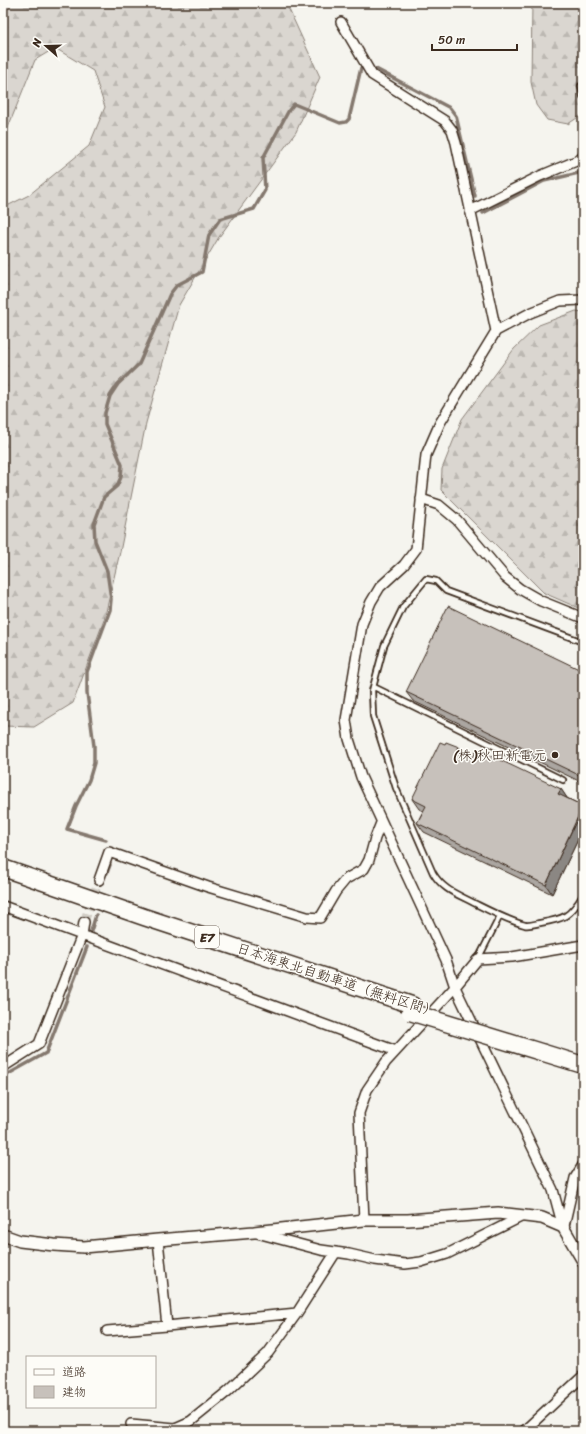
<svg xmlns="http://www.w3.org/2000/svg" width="586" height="1434" font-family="Sriracha,'Klee One',sans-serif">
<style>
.forest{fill:url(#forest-firs);stroke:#8a8077}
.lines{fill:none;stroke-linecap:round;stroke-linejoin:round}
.stream{stroke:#84786e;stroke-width:3.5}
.minor-tunnel{stroke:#d0ccc4;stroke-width:9;stroke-dasharray:9 4.5;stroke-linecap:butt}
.service-casing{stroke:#3b2a1e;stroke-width:8}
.minor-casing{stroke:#3b2a1e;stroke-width:12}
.tertiary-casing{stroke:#3b2a1e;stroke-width:14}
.motorway-casing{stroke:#3b2a1e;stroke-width:19}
.service{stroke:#fdfcf7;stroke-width:4.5}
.minor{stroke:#fdfcf7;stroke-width:9}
.tertiary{stroke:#fdfcf7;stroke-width:11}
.motorway{stroke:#fdfcf7;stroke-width:16}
.motorway-bridge-casing{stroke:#3b2a1e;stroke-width:19;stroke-linecap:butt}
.motorway-bridge{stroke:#fdfcf7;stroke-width:16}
.wall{fill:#aba6a1;stroke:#3b2a1e}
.shaded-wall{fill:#8b8783;stroke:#3b2a1e}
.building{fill:#c7c1bb;stroke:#3b2a1e}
.poi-dot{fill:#3b2a1e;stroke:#fdfcf7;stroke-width:1.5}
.labels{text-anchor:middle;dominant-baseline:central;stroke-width:3;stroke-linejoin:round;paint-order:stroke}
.shield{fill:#fdfcf7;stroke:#75695f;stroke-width:1}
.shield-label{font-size:13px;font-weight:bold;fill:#3b2a1e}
.poi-label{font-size:14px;fill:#3b2a1e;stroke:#fdfcf7;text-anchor:end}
.street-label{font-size:14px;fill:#3b2a1e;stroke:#fdfcf7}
</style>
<defs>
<pattern id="forest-firs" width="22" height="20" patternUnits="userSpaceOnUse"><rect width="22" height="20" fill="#dad6d0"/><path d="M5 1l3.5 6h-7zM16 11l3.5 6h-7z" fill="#bcb8b2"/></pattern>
</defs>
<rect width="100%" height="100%" fill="#f5f4ee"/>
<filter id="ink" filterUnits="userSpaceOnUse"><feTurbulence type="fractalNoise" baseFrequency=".025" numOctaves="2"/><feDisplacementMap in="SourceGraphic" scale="8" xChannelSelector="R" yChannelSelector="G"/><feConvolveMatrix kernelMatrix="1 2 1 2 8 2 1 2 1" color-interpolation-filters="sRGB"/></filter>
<g filter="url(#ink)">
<!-- forest -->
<path class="forest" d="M3 3H286L320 77 296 132 219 237 179 305 146 423 120 552 104 620 73 703 34 727 3 726V208L29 195 89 146 105 107 93 71 55 48 35 60 7 130 3 133Z
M532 3H583V114L568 124 547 120 536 105 531 82Z
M576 311 583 312V610L544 593 441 490 442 469 462 419 514 349 539 325Z"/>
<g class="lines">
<!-- stream -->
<path class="stream" d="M376 69 450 108 456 116 475 196
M483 213 544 181 583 172
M106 840 67 829 76 806 89 780 94 763V746L87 693V672L110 610 111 599 107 571 95 541 94 524 104 497 117 486 121 477 122 465 105 424V413L110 396 118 384 139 364 170 294 177 285 202 272 209 235 220 219 254 209 265 190 263 158 289 110 294 104 340 123 346 122 349 119 361 68
M107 873 110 865
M91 931 96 915
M3 1077 46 1053 87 947"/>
<!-- minor-tunnel -->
<path class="minor-tunnel" d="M84 922 99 880"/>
<!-- service casing -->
<g class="service-casing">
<path id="service" d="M581 86 583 96
M583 642 446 591 436 581 426 579 403 607 384 646 372 691 373 716 396 788 433 873C443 890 457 894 474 903 490 911 507 920 525 925 529 926 535 924 540 923 564 919 570 917 583 895
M374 687 563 780
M478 959 500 916"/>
</g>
<!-- minor casing -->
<g class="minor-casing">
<path id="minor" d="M341 22 372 75 445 121 452 130 456 143 496 331
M470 211 540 176 581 159 583 156
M421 499 439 505 457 520 505 577 520 589 541 601 583 618
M99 880 109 852 208 887 307 917 320 918 336 891 346 879 364 869 369 860 375 838 381 823
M3 906 396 1051
M3 1067 39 1044 82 935 84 922
M364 1220 359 1113 367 1090 386 1062 455 987 478 959 512 957 583 945
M564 1226 575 1178 583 1165
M563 1227 553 1190 455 987 446 960 361 777 349 739 346 720 362 624 371 602 380 587 404 565 416 549 426 455 440 423 496 331 530 313 560 301 583 300
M257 1233 321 1250 349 1254 375 1260 405 1264 421 1262 447 1254 523 1216
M158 1240 167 1326
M107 1331 167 1326 297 1313
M131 1424 175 1428 191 1421 228 1391 268 1353 297 1313 336 1252
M524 1431 583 1376"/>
</g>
<!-- tertiary casing -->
<g class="tertiary-casing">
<path id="tertiary" d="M3 1235 20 1241 54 1245 84 1247 158 1240 254 1232 364 1220H408L498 1213 542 1218 563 1227 583 1261"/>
</g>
<!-- motorway casing -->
<g class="motorway-casing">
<path id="motorway" d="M3 868 144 917 412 1005
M544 1053 583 1065"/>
</g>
<!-- service -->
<use href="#service" class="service"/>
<!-- minor -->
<use href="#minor" class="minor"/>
<!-- tertiary -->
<use href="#tertiary" class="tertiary"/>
<!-- motorway -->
<use href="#motorway" class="motorway"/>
<!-- motorway-bridge casing -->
<g class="motorway-bridge-casing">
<path id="motorway-bridge" d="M410 1012 544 1053"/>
</g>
<!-- motorway-bridge -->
<use href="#motorway-bridge" class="motorway-bridge"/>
</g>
<!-- wall -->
<path class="wall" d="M583 671V783L413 701 406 692Z
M459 747 463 753 473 758 561 789 567 798 583 806V829L552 894 424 832 417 823 423 811 419 809 412 799Z"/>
<!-- shaded-wall -->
<path class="shaded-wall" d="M459 747 465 757 457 750Z
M561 789 567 798 564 803 558 794Z
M583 807V829L552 894 546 885Z"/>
<!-- building -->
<path class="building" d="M583 445V451H581Z
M448 606 583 671V777L406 692Z
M440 742 445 744 446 742 459 747 457 750 473 758 477 749 561 789 558 794 583 806 546 885 417 823 426 806 412 799Z"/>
</g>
<!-- markers -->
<circle class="poi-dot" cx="555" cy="755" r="4"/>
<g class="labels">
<!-- shield labels -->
<rect class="shield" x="195" y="926" width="24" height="22" rx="3"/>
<g class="shield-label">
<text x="207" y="937">E7</text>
</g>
<!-- poi labels -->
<g class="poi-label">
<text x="547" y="755">(株)秋田新電元</text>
</g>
<!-- street labels -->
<g class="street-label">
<text transform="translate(337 980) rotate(18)">日本海東北自動車道（無料区間）</text>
</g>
</g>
<!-- margin -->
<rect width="586" height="1434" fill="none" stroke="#fdfcf7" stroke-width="16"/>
<rect x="8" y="8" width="570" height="1418" fill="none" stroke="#3b2a1e" stroke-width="1.5" filter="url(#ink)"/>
<!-- legend -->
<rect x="26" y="1356" width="130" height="52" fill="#fdfcf7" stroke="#afa8a0"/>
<rect x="34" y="1369" width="20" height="6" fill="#fdfcf7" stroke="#afa8a0"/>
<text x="62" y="1376" font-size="12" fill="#3b2a1e">道路</text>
<rect x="34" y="1386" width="20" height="12" fill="#c7c1bb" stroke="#afa8a0"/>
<text x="62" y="1396" font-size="12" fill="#3b2a1e">建物</text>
<!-- north arrow -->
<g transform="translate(46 46) rotate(290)" stroke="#fdfcf7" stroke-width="3" paint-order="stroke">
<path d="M0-3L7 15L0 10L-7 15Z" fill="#3b2a1e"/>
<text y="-6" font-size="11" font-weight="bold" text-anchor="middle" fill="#3b2a1e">N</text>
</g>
<!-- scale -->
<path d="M432 44v6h85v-6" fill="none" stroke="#3b2a1e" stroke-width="2"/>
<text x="438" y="44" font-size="12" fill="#3b2a1e" stroke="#fdfcf7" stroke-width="3" paint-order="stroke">50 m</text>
</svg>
